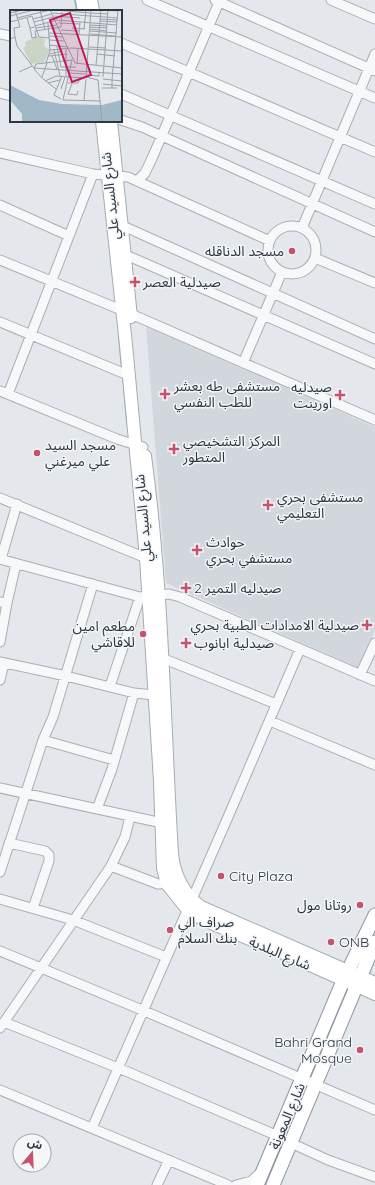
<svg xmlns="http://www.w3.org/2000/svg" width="375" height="1185" font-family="Quicksand,'Noto Sans Arabic',sans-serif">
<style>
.built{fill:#d2d7dd}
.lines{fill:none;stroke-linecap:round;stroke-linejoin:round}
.stream{stroke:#a1b8c9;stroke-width:2}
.minor-casing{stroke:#a9afb5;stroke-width:11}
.major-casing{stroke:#a4adb6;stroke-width:14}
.highway-casing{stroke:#8c96a1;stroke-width:15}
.minor{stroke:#f7f8f9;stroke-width:9}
.major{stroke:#fff;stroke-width:12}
.highway{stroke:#fff;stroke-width:13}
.poi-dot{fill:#c8516e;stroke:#f4f6f8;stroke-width:1.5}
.labels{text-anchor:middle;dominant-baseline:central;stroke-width:3;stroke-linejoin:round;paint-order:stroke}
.street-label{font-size:14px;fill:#2c3743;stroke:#f4f6f8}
.poi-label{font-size:14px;fill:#2c3743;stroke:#f4f6f8;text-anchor:start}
.inset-road{fill:none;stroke:#9aa1a8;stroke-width:1}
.view{fill:#c2185b;fill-opacity:0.15;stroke:#c2185b;stroke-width:2}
.inset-edge{fill:none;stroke:#2c3743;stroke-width:2}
</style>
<rect width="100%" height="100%" fill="#e4e7eb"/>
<!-- built -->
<path class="built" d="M146 326 375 427V630L359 668 166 583Z"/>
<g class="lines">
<!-- stream -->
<path class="stream" d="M75 0 77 11
M119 337 122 369
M123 375 127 422"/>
<!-- minor casing -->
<g class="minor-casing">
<path id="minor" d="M147 0 375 98
M215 0 375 71
M331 0 375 19
M0 34 11 36
M121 43 375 152
M0 93 11 96
M121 94 375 204
M121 120 142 127 375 232
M0 153 93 174 128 177 137 181 145 173 153 156 220 0
M137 181 270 241
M0 205 69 236
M123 226 375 339
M268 250a24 24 0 1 1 48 0a24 24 0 1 1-48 0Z
M302 228 375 54
M126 255 375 364
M315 258 375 283
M0 260 131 314 375 420
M0 322 123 373 129 374
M243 363 282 272
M0 391 117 439 143 447
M8 394 93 174
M0 498 146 558
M0 559 140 597 169 594 180 597 375 681
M1 559 17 504
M0 602 7 603 16 564
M0 642 7 603
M162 658 276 704
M0 662 66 676 134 693 154 695
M360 675 375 643
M0 680 4 663
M110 686 140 597
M270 721 375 765
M43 740 114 760
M0 788 167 824
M97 809 112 769 134 693
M9 843 45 851 49 855V861L33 908
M111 866 158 884 173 883
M0 872 43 740 53 717 93 584
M0 899 73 920 166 957
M0 951 142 1010 375 1110
M4 1022 128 1072 278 1136
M0 1028 111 866 125 837 130 817
M0 1090 228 1185
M92 1128 228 817 300 649
M291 1143 328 1160 375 1177
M157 1185 169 1160
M236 1185 251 1181 260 1173"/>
</g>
<!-- major casing -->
<g class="major-casing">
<path id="major" d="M82 0 84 11
M91 0 93 11
M102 121 126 345 146 558 160 781 163 868 167 884 187 909 204 920 288 955 375 994
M111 121 131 317
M145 456C163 588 164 722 172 854 174 874 184 895 201 907L375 983"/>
</g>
<!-- highway casing -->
<g class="highway-casing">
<path id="highway" d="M257 1185 343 981 375 915
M273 1185 375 942"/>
</g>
<!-- minor -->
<use href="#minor" class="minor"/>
<!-- major -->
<use href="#major" class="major"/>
<!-- highway -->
<use href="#highway" class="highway"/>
</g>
<!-- markers -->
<g class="poi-dot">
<circle cx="292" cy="251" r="4"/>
<path d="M133 276h4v4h4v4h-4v4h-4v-4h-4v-4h4z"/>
<path d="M163 388h4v4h4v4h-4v4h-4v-4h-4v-4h4z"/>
<path d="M338 389h4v4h4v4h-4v4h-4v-4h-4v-4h4z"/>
<path d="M172 443h4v4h4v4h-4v4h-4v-4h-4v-4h4z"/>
<circle cx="37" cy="453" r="4"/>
<path d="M266 499h4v4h4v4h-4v4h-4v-4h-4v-4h4z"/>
<path d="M195 544h4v4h4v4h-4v4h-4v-4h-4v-4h4z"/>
<path d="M184 582h4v4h4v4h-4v4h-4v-4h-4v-4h4z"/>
<path d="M365 619h4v4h4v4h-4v4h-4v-4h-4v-4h4z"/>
<circle cx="143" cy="634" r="4"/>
<path d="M184 637h4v4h4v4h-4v4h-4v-4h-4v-4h4z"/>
<circle cx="221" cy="876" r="4"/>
<circle cx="360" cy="905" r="4"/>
<circle cx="170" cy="930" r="4"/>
<circle cx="331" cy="942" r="4"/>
<circle cx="360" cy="1050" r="4"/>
</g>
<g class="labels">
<!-- street labels -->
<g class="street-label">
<text transform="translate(110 196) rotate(-96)">شارع السيد علي</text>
<text transform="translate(143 518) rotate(-95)">شارع السيد علي</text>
<text transform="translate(280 953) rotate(23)">شارع البلدية</text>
<text transform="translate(287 1116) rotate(-67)">شارع المعونة</text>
</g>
<!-- poi labels -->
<g class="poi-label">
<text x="284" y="251" text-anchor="end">مسجد الدناقله</text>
<text x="143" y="282">صيدلية العصر</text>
<text x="174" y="386">مستشفى طه بعشر<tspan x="174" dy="16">للطب النفسي</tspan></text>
<text x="332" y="387" text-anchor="end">صيدليه<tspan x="332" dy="16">اورينت</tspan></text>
<text x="183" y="441">المركز التشخيصي<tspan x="183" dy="16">المتطور</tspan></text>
<text x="45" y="445">مسجد السيد<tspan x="45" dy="16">علي ميرغني</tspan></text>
<text x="277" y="497">مستشفى بحري<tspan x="277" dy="16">التعليمي</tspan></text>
<text x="206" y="542">حوادث<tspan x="206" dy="16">مستشفي بحري</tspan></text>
<text x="194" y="588">صيدليه التمير 2</text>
<text x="359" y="625" text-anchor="end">صيدلية الامدادات الطبية بحري</text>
<text x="135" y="626" text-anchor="end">مطعم امين<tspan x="135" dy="16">للاقاشي</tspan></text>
<text x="194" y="643">صيدلية ابانوب</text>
<text x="229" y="876">City Plaza</text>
<text x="352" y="905" text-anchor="end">روتانا مول</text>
<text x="178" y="922">صراف الي<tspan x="178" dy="16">بنك السلام</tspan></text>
<text x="339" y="942">ONB</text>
<text x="352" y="1042" text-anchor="end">Bahri Grand<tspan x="352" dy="16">Mosque</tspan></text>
</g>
</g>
<!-- overview -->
<g transform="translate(10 10)">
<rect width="112" height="112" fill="#e4e7eb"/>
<path d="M26 27 35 29 34 36 40 40 34 52 21 54 13 38 16 36 15 32Z" fill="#cbd5c6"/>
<path d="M0 75 29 90 52 94 92 95 112 90V111L12 112V104L0 90Z" fill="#a1b8c9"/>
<path class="inset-road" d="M30 0 35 20M40 0 65 53 112 58M45 0 80 3M81 0 76 67 88 70 92 112M95 0 108 1M0 3 13 0M42 3 80 6M81 3 98 4M0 6 24 0M44 6 70 8M81 6 108 8M7 8 40 0M17 8 20 18 25 17M23 9 42 4M90 9 108 10M90 11 107 12M0 12 22 6 29 27 39 28M24 12 43 7M48 13 70 14M80 15 97 16M25 16 47 10 107 15M80 17 97 18M20 18 22 28 27 27M26 18 47 15M62 18 75 19M38 19 51 17 52 2M74 19 76 0M80 19 97 21M51 20 69 21M80 21 107 23M39 23 112 27M80 24 105 26M69 25 70 12M39 26 53 27M5 27 7 36 24 58 112 64M26 27 25 21 38 19M0 29 5 27 4 18 10 17 5 0M39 30 54 31M39 35 58 37M47 36 51 57H66M79 37 96 38M56 39V67M40 40 61 38 112 41M44 40 50 66M40 44 52 41 51 39M87 44 105 46M39 46 57 44M42 46 47 59M62 50 53 90 90 91M36 53 40 41 38 13M67 54 68 39M86 55 91 0M9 62 22 56M59 63 75 64M77 65 89 66V62M32 67 37 53M93 67 98 0M93 69 102 70 108 0M35 71 46 66 75 68M38 73 50 70M58 73H68L70 68M62 74 58 84 67 85 68 81M93 74 112 76M92 78H107M102 78V70L112 71M46 79 32 68 24 59 26 54 62 50M51 79 55 67M51 89 44 85 52 66M74 91 76 69"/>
<path class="view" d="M60 3 81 65 62 72 40 10Z"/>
<rect width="112" height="112" class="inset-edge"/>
</g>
<!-- north arrow -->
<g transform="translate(32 1153) rotate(19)"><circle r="19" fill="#f4f6f8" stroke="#a4aab0"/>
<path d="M0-3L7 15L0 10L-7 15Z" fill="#c8516e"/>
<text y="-6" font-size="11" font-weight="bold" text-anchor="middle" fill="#2c3743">ش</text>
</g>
</svg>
